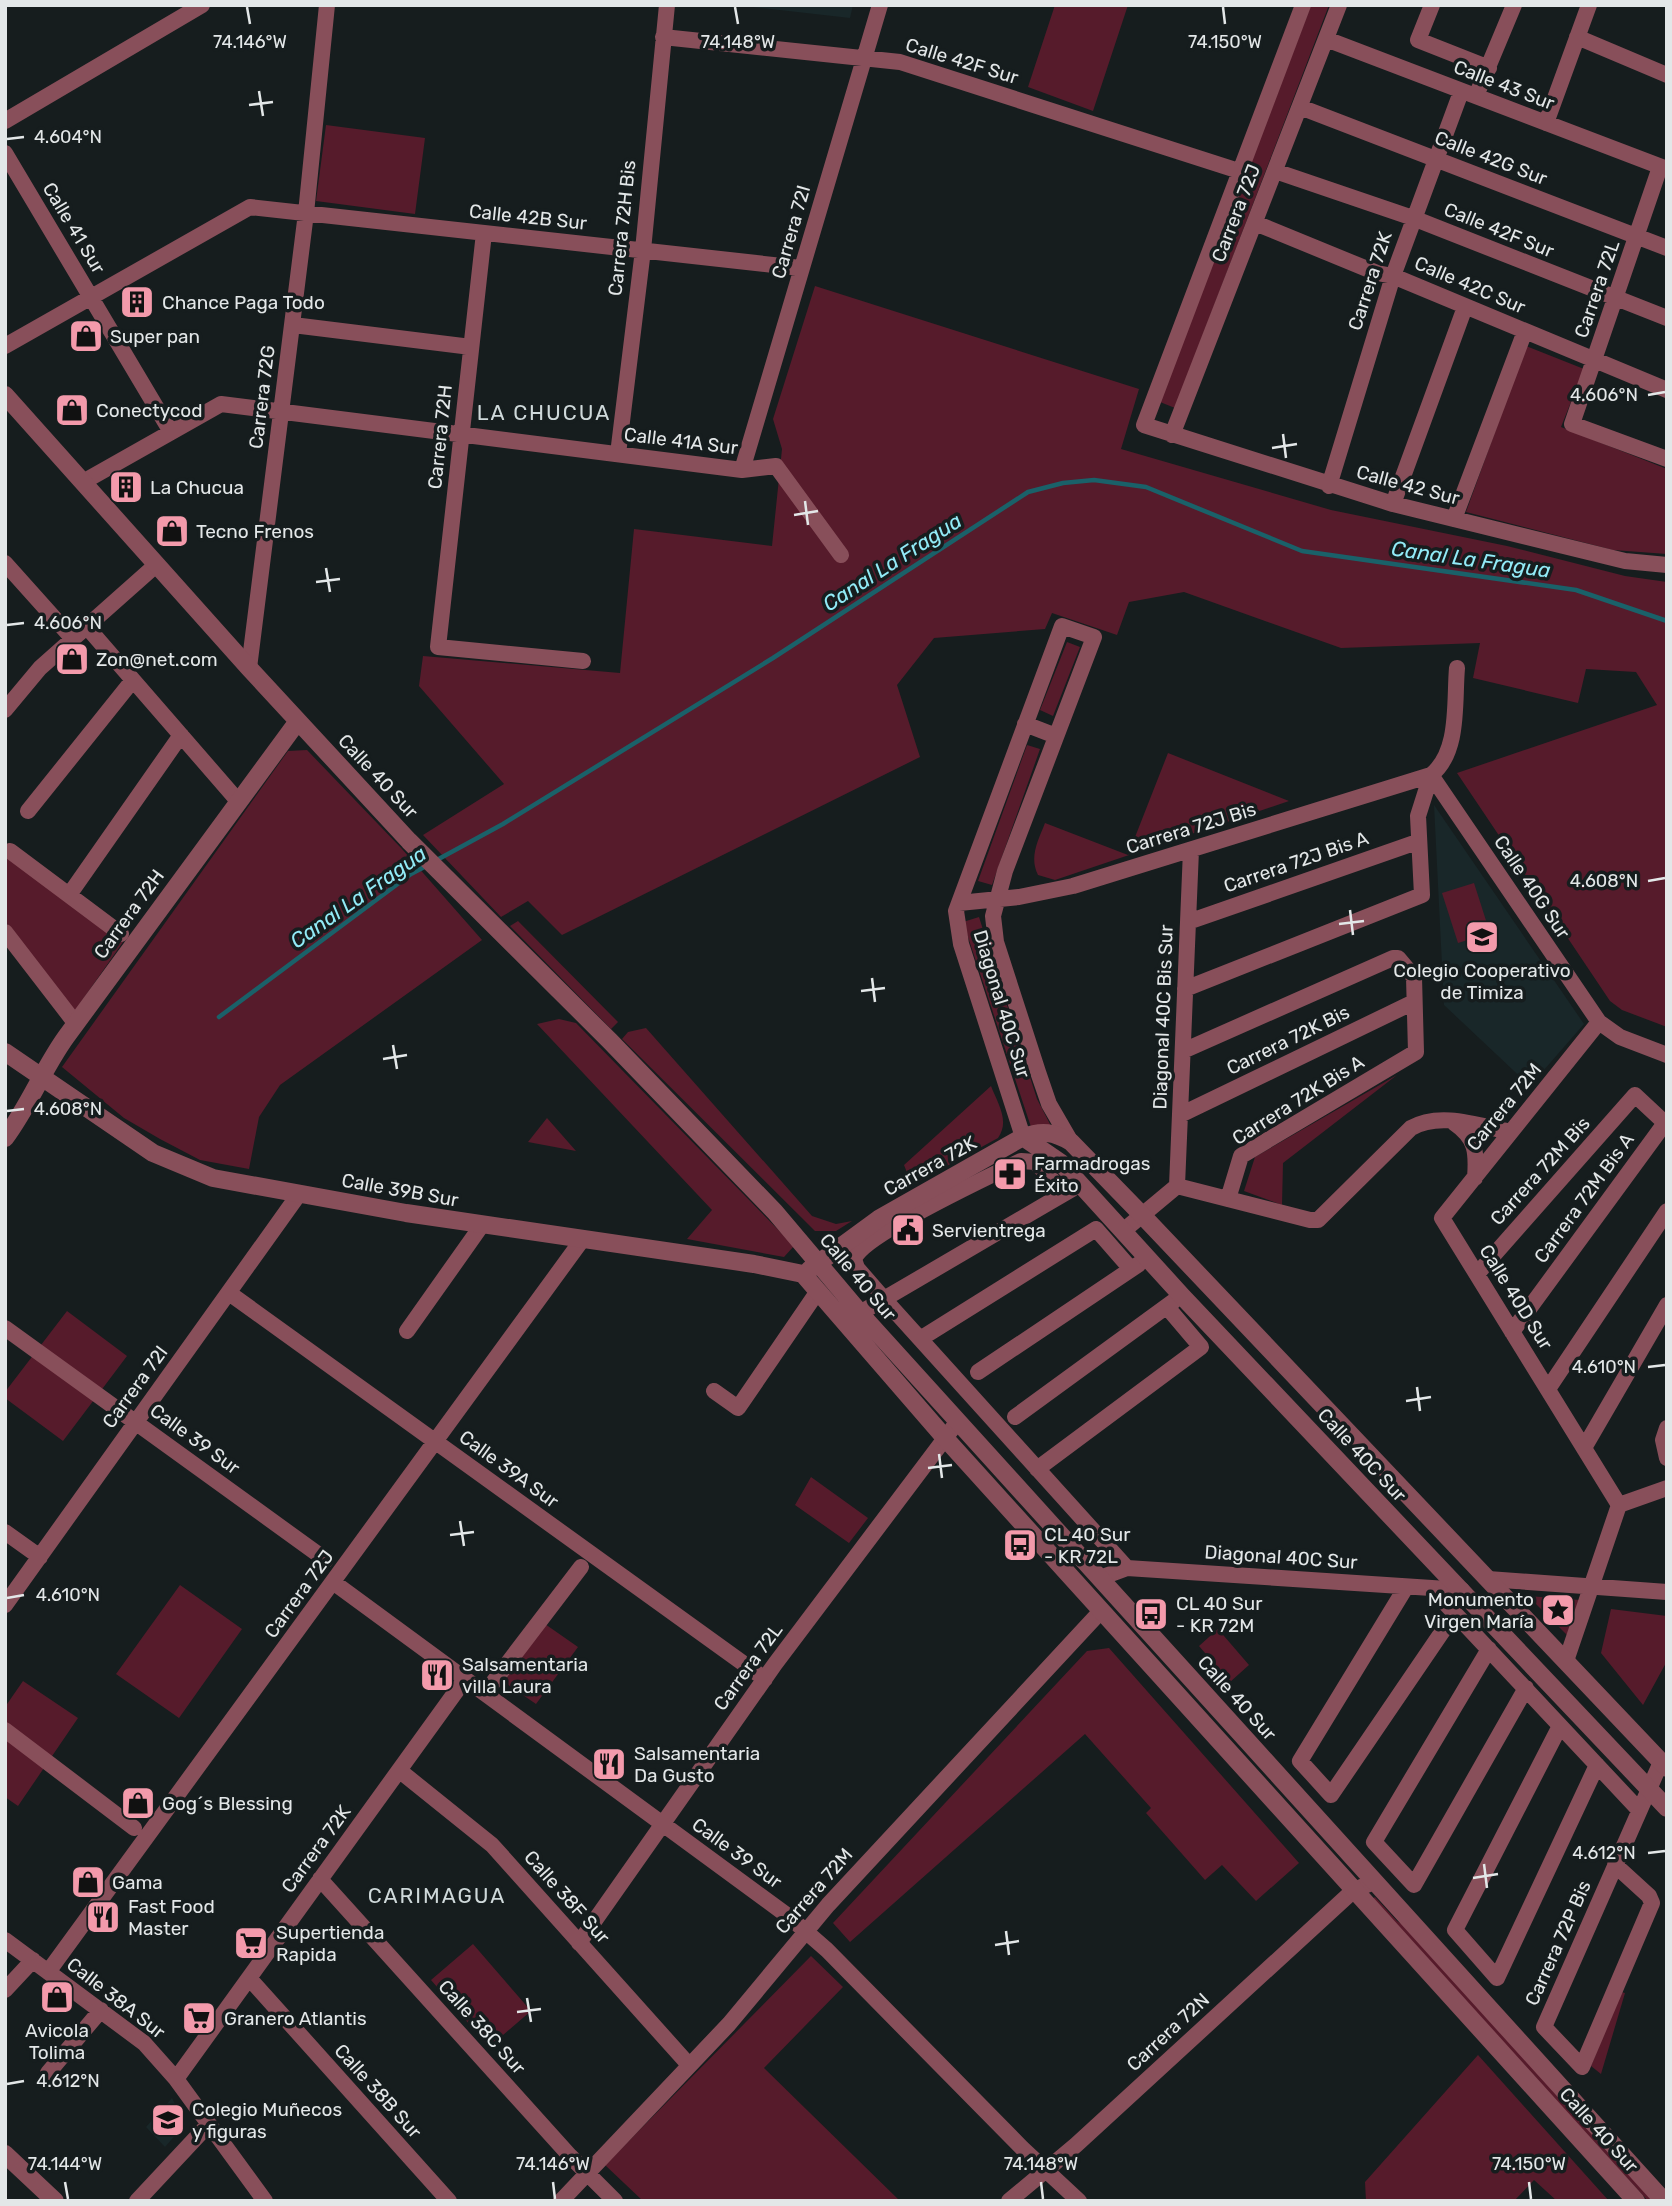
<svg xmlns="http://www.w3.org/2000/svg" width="1672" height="2206" font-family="Rubik,sans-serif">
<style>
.built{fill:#192729}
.green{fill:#561b2b}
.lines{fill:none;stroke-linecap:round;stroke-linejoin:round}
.stream{stroke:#1a6169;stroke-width:4.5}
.minor{stroke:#884f5a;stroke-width:16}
.tertiary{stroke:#884f5a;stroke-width:18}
.ticks{fill:none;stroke:#e3e7e8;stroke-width:2.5}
.labels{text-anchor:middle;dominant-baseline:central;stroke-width:7;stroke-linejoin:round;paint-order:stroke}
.street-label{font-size:19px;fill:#e3e7e8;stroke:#161d1e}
.poi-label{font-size:19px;fill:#e3e7e8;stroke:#161d1e;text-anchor:start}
.neighbourhood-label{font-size:21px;letter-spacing:2px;fill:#cfd9da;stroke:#161d1e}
.water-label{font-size:21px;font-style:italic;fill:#92ebf7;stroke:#161d1e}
.ticks-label{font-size:18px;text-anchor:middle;fill:#e3e7e8;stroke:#161d1e;stroke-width:7;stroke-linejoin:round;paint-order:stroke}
</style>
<rect width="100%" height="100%" fill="#161d1e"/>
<!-- built -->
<path class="built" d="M735 5H853L850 18Z
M1434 805 1584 1024 1530 1086 1444 1005Z
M172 2098 185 2124 165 2147 146 2127Z"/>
<!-- green -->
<path class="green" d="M1055 5H1128L1093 111 1028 87Z
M1311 5H1329L1175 408 1160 402Z
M326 125 425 138 415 214 316 201Z
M815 286 1139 389 1121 449 1331 510 1507 546 1625 576 1667 582V1027L1622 1010 1610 1001 1457 773 1657 705 1636 672 1586 669 1578 703 1473 678 1480 643 1341 648 1184 592 1129 602 1117 635 1052 613 1045 629 934 638 897 685 920 757 562 935 528 901 501 917 423 835 504 784 419 686 423 656 620 673 634 529 772 546 782 449 773 419Z
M1526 346 1584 369 1561 427 1667 469V554L1613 550 1466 512Z
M1067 642 1080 647 1053 716 1040 710Z
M1027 745 1040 749 992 885 978 881Z
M307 750 402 849 482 940 280 1085 259 1117 249 1169 200 1160 160 1139 124 1118 62 1067 288 751Z
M1168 753 1289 801 1055 880 1038 875C1029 857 1038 841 1045 823L1128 855Z
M5 854 123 942 74 1012 5 921Z
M1474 883 1490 933 1458 943 1442 893Z
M979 917 1037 1099 1051 1126 1031 1127 963 922Z
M518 921 618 1022 611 1029 510 926Z
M559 1019 576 1023 794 1246 784 1257 687 1239 712 1210 537 1024Z
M646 1028 812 1216 836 1224 852 1221 836 1231H815L622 1039 628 1032Z
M1397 1075 1283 1163 1282 1205 1244 1191 1255 1157Z
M991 1086C998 1104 1010 1121 998 1138L912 1185 904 1165Z
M547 1118 576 1151 528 1142Z
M67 1311 127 1356 63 1441 5 1398V1392Z
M811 1477 868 1518 849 1543 795 1505Z
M180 1585 242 1629 179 1718 116 1674Z
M1528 1596 1580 1600 1570 1638Z
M1611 1609 1667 1616V1661L1643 1705 1601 1653Z
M545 1624 578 1647 536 1704 504 1682Z
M1218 1629 1249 1665 1230 1682 1199 1646Z
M1109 1648 1299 1863 1256 1901 1222 1865 1205 1880 1146 1813 1151 1808 1085 1734 850 1942 833 1923 1087 1651Z
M23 1681 78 1718 18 1806 5 1797V1707Z
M1375 1897 1397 1921 1416 1933 1658 2201H1648L1372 1899Z
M473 1944 531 2011 489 2047 431 1980Z
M811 1956 843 1987 764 2068 900 2201H643L605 2165Z
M1621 1992 1625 1993 1601 2074 1591 2066Z
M1478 2055 1609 2201H1557L1534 2180 1514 2201H1366L1365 2182Z"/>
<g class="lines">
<!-- stream -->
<path class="stream" d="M435 861 503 824 773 658 1028 492 1063 483 1094 480 1146 487 1302 551 1576 590 1667 621
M219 1017 411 874 428 865"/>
<!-- minor -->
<path class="minor" d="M1303 5 1144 425 1393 504 1625 561 1667 565
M1432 5 1418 40 1489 68
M663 37 900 62 1239 171
M1577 37 1667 75
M1326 39 1667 169
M1476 96 1514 5
M1300 107 1667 248
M5 121 202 5
M1546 123 1589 5
M5 153 171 432
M1660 167 1572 424 1667 459
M1275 171 1413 218 1667 318
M1255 223 1377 273 1393 276 1667 390
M484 233 438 647 583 661
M293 325 471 347
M5 346 250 207 801 268
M1172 435 1339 5
M618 454 643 250 667 5
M742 470 880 5
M83 482 221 404 742 470 776 466 841 555
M1329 486 1393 276 1461 92
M1393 504 1465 307
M1454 519 1525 331
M5 563 73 639
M87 627 238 801
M249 668 306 213 327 5
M5 710 40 668 156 565
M1025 724 1056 736
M1431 775 1599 1022 1620 1037 1667 1055
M28 811 133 680
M10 851 121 934
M69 895 181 735
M959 903 1019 897 1073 886 1431 775C1460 752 1454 702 1457 668
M1188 922 1417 842
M5 932 76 1024
M1185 989 1422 895 1418 816 1431 775
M1599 1022 1442 1218 1619 1505
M1183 1051 1393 958H1398L1414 977 1416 1052 1241 1156 1228 1199
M1180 1115 1414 1002
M1454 1123C1476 1138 1477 1152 1475 1178
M1023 1137 961 944 956 911 1062 626 1094 637 1005 871 993 916 996 942 1038 1072 1049 1104 1071 1142
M1177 1186 1310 1220H1318L1411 1128C1440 1111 1480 1126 1511 1132
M1177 1186 1191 850
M1065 1193 1035 1162 1021 1161C990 1176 865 1234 854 1259L857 1268 884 1299 1127 1568
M1123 1231 1177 1186
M1477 1274 1635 1095 1665 1123 1512 1332
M229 1293 765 1679
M860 1313 1072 1189
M5 1328 326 1560
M407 1331 482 1225
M920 1339 1096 1229 1131 1269
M978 1372 1139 1264
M1548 1389 1667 1211
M714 1391 738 1408 818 1291
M1015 1417 1174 1301
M1667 1428 1663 1440 1667 1458
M1584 1448 1667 1305
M1037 1469 1201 1347 1167 1307
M1619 1505 1667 1488
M5 1532 40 1557
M1100 1578 1127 1568 1462 1590
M1488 1579 1667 1592
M333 1582 788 1916 827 1950 1022 2148 1079 2201
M1406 1587 1300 1761 1331 1795 1455 1613
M1431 1588 1639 1810
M5 1605 299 1194
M1489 1649 1374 1842 1414 1885 1526 1688
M1566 1661 1619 1505
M485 1693 581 1567
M1560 1726 1455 1930 1497 1978 1597 1765
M5 1730 134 1828
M400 1771 492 1845 689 2065
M1615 1865 1649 1896 1652 1903 1582 2067 1544 2027 1661 1762
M320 1879 570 2156 615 2201
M5 1940 144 2043 176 2079 265 2201
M579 1943 775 1664 958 1421
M48 1972 582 1240
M249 1978 449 2201
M5 1990 33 1960
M48 2073 101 2010
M176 2079 465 1679
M137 2201 208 2125
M561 2201 729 2024 828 1905 1101 1611
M1009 2201 1076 2145 1354 1890 1374 1882"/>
<!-- tertiary -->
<path class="tertiary" d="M5 395 249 668 409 841 610 1041 775 1212 867 1321 1664 2201
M5 1052 153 1153 213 1178 406 1213 754 1264 803 1274
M1023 1137 1061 1163 1182 1296 1667 1808
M5 1138C29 1106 43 1069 66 1037L298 721
M809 1270 880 1218 1023 1137C1042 1130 1054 1132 1071 1142L1142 1215 1667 1768
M803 1274 945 1438 1636 2201
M5 2154 55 2201"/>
</g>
<!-- ticks -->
<path class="ticks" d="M247 7 250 24M735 7 738 24M1223 7 1225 24M259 91 263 116M249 105 273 102M7 139 24 137M1648 395 1665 392M1283 434 1286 458M1272 448 1297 444M805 501 808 525M794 515 818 511M326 568 330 592M316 582 340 579M7 625 24 623M1648 881 1665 878M1350 910 1353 935M1339 924 1364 921M872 978 875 1002M861 991 885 988M393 1045 397 1069M383 1059 407 1055M7 1111 24 1109M1648 1367 1665 1365M1417 1387 1420 1411M1406 1401 1431 1397M939 1454 942 1478M928 1468 952 1465M460 1521 464 1546M450 1535 474 1532M7 1598 24 1595M1648 1853 1665 1851M1484 1864 1487 1888M1473 1878 1498 1874M1006 1931 1009 1955M995 1945 1019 1941M527 1998 531 2022M517 2012 541 2009M7 2084 24 2081M65 2182 68 2199M553 2182 555 2199M1041 2182 1043 2199M1529 2182 1531 2199"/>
<!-- icons -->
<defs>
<g id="building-square" transform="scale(1.75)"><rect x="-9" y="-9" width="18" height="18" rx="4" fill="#f39aab" stroke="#161d1e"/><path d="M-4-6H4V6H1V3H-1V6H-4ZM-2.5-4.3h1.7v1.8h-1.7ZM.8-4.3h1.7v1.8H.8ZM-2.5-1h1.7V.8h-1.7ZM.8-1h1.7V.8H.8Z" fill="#111"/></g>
<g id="shop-square" transform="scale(1.75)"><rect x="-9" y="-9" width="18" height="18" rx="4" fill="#f39aab" stroke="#161d1e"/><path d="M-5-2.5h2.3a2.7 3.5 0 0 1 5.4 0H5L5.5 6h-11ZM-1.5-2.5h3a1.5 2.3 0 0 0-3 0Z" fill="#111"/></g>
<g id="school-square" transform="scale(1.75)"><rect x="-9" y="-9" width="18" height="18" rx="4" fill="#f39aab" stroke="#161d1e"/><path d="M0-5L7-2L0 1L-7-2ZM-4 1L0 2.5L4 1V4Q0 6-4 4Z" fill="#111"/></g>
<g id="pharmacy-square" transform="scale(1.75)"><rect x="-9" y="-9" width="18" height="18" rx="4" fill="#f39aab" stroke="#161d1e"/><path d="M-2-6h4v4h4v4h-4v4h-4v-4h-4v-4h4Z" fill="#111"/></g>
<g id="civic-square" transform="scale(1.75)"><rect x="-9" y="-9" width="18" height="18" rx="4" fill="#f39aab" stroke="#161d1e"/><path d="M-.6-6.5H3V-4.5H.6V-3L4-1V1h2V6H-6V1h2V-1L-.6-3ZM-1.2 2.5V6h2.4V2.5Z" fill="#111"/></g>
<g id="bus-square" transform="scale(1.75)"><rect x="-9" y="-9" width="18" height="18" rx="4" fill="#f39aab" stroke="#161d1e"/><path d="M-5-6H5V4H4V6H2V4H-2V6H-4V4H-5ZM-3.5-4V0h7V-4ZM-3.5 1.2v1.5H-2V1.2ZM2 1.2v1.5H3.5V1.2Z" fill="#111"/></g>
<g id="sight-square" transform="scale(1.75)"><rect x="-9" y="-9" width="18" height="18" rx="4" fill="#f39aab" stroke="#161d1e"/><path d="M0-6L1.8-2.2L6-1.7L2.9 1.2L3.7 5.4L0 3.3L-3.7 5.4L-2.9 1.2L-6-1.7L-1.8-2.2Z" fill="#111"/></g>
<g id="restaurant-square" transform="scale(1.75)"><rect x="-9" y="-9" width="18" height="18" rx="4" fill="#f39aab" stroke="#161d1e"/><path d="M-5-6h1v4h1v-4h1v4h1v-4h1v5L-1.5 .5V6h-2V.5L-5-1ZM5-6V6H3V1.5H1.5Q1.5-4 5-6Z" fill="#111"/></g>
<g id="supermarket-square" transform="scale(1.75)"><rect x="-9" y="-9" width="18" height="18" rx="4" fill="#f39aab" stroke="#161d1e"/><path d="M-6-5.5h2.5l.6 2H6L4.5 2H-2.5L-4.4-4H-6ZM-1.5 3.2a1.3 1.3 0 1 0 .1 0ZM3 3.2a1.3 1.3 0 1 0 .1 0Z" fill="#111"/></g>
</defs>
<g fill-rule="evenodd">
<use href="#building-square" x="137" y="302"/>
<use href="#shop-square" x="86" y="336"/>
<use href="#shop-square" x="72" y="410"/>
<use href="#building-square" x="126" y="487"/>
<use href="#shop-square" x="172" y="531"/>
<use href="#shop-square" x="72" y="659"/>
<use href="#school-square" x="1482" y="937"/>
<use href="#pharmacy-square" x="1010" y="1174"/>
<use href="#civic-square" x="908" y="1230"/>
<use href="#bus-square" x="1020" y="1545"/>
<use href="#sight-square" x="1558" y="1610"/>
<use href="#bus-square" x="1151" y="1614"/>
<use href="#restaurant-square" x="437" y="1675"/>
<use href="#restaurant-square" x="609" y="1764"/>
<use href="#shop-square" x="138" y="1803"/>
<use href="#shop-square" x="88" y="1882"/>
<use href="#restaurant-square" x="103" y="1917"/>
<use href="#supermarket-square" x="251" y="1943"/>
<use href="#shop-square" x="57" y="1997"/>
<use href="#supermarket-square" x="199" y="2018"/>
<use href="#school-square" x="168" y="2120"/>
</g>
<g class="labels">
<!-- street labels -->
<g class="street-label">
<text transform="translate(962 61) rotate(17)">Calle 42F Sur</text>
<text transform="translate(1504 85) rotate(21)">Calle 43 Sur</text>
<text transform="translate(1491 158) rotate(21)">Calle 42G Sur</text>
<text transform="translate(1236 213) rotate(-69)">Carrera 72J</text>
<text transform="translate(528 217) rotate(6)">Calle 42B Sur</text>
<text transform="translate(74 228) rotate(59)">Calle 41 Sur</text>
<text transform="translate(622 228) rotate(-84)">Carrera 72H Bis</text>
<text transform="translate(1499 230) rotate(22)">Calle 42F Sur</text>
<text transform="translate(791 232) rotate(-74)">Carrera 72I</text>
<text transform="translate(1370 281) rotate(-72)">Carrera 72K</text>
<text transform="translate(1470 285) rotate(23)">Calle 42C Sur</text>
<text transform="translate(1597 289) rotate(-71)">Carrera 72L</text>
<text transform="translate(262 397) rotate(-83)">Carrera 72G</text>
<text transform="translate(440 437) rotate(-84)">Carrera 72H</text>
<text transform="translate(681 441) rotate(7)">Calle 41A Sur</text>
<text transform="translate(1408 485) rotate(15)">Calle 42 Sur</text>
<text transform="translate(378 776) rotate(47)">Calle 40 Sur</text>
<text transform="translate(1191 828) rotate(-17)">Carrera 72J Bis</text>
<text transform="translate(1296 862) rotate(-19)">Carrera 72J Bis A</text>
<text transform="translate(1532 887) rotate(56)">Calle 40G Sur</text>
<text transform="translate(129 914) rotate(-54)">Carrera 72H</text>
<text transform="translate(1002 1004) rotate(73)">Diagonal 40C Sur</text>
<text transform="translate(1163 1017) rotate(-88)">Diagonal 40C Bis Sur</text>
<text transform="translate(1288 1040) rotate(-26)">Carrera 72K Bis</text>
<text transform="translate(1298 1100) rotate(-32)">Carrera 72K Bis A</text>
<text transform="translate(1504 1107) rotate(-51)">Carrera 72M</text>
<text transform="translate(930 1166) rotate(-29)">Carrera 72K</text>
<text transform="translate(1540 1171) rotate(-48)">Carrera 72M Bis</text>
<text transform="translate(400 1190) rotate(10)">Calle 39B Sur</text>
<text transform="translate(1584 1198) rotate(-54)">Carrera 72M Bis A</text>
<text transform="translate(858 1277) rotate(50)">Calle 40 Sur</text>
<text transform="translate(1516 1297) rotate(58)">Calle 40D Sur</text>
<text transform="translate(135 1387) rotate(-54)">Carrera 72I</text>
<text transform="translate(195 1439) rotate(36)">Calle 39 Sur</text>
<text transform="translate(1362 1455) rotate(47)">Calle 40C Sur</text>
<text transform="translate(509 1469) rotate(36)">Calle 39A Sur</text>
<text transform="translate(1281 1557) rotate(4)">Diagonal 40C Sur</text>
<text transform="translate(299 1594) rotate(-54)">Carrera 72J</text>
<text transform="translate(748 1667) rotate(-54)">Carrera 72L</text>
<text transform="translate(1237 1698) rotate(48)">Calle 40 Sur</text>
<text transform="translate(316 1849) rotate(-54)">Carrera 72K</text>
<text transform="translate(737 1853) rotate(36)">Calle 39 Sur</text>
<text transform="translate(814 1891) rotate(-49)">Carrera 72M</text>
<text transform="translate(567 1897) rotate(48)">Calle 38F Sur</text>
<text transform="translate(1558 1943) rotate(-66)">Carrera 72P Bis</text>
<text transform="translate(116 1998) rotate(38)">Calle 38A Sur</text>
<text transform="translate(482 2027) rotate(48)">Calle 38C Sur</text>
<text transform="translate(1168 2032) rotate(-43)">Carrera 72N</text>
<text transform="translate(378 2091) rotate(48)">Calle 38B Sur</text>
<text transform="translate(1599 2130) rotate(48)">Calle 40 Sur</text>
</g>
<!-- poi labels -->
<g class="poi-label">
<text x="162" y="302">Chance Paga Todo</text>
<text x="110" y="336">Super pan</text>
<text x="96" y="410">Conectycod</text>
<text x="150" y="487">La Chucua</text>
<text x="196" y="531">Tecno Frenos</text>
<text x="96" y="659">Zon@net.com</text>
<text x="1482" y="970" text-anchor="middle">Colegio Cooperativo<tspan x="1482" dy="22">de Timiza</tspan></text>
<text x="1034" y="1163">Farmadrogas<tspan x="1034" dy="22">Éxito</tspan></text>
<text x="932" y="1230">Servientrega</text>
<text x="1044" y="1534">CL 40 Sur<tspan x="1044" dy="22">- KR 72L</tspan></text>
<text x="1534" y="1599" text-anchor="end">Monumento<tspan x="1534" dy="22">Virgen María</tspan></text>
<text x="1176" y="1603">CL 40 Sur<tspan x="1176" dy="22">- KR 72M</tspan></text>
<text x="462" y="1664">Salsamentaria<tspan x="462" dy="22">villa Laura</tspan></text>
<text x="634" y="1753">Salsamentaria<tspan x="634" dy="22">Da Gusto</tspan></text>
<text x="162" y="1803">Gog´s Blessing</text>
<text x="112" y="1882">Gama</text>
<text x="128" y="1906">Fast Food<tspan x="128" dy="22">Master</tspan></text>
<text x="276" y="1932">Supertienda<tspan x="276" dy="22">Rapida</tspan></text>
<text x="224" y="2018">Granero Atlantis</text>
<text x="57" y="2030" text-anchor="middle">Avicola<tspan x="57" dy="22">Tolima</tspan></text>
<text x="192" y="2109">Colegio Muñecos<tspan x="192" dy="22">y figuras</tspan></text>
</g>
<!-- neighbourhood labels -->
<g class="neighbourhood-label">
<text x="544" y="412">LA CHUCUA</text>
<text x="437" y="1895">CARIMAGUA</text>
</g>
<!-- water labels -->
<g class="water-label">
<text transform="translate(1471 559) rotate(8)">Canal La Fragua</text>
<text transform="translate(892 562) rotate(-33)">Canal La Fragua</text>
<text transform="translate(358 897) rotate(-35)">Canal La Fragua</text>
</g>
</g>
<g class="ticks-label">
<text x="250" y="48">74.146°W</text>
<text x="738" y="48">74.148°W</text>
<text x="1225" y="48">74.150°W</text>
<text x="68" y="143">4.604°N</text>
<text x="1604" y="401">4.606°N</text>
<text x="68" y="629">4.606°N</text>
<text x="1604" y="887">4.608°N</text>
<text x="68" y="1115">4.608°N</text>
<text x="1604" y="1373">4.610°N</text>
<text x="68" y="1601">4.610°N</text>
<text x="1604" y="1859">4.612°N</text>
<text x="68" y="2087">4.612°N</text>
<text x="65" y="2170">74.144°W</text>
<text x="553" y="2170">74.146°W</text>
<text x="1041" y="2170">74.148°W</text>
<text x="1529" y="2170">74.150°W</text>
</g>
<!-- border -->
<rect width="1672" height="2206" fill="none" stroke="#e3e7e8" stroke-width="14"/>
</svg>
